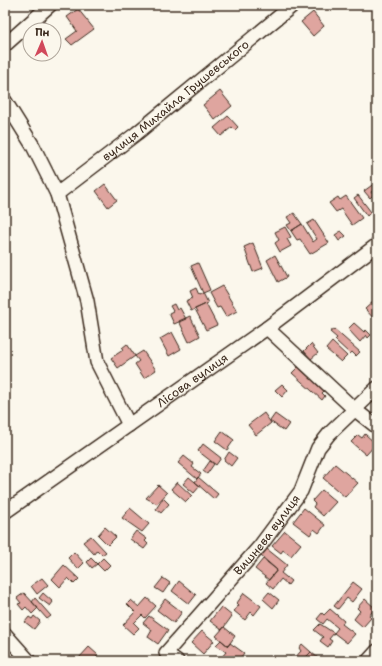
<svg xmlns="http://www.w3.org/2000/svg" width="382" height="666" font-family="'Shantell Sans',sans-serif">
<style>
.building{fill:#dfa59f;stroke:#3b2a1e}
.lines{fill:none;stroke-linecap:round;stroke-linejoin:round}
.minor-casing{stroke:#3b2a1e;stroke-width:16}
.minor{stroke:#fbf7ec;stroke-width:13}
.labels{text-anchor:middle;dominant-baseline:central;stroke-width:3.5;stroke-linejoin:round;paint-order:stroke}
.street-label{font-size:12px;fill:#3b2a1e;stroke:#fbf7ec}
</style>
<rect width="100%" height="100%" fill="#fbf7ec"/>
<filter id="ink" filterUnits="userSpaceOnUse"><feTurbulence type="fractalNoise" baseFrequency=".025" numOctaves="2"/><feDisplacementMap in="SourceGraphic" scale="8" xChannelSelector="R" yChannelSelector="G"/><feConvolveMatrix kernelMatrix="1 2 1 2 8 2 1 2 1" color-interpolation-filters="sRGB"/></filter>
<g filter="url(#ink)">
<!-- building -->
<path class="building" d="M78 9 94 29 72 45 66 39 77 31 67 17Z
M313 12 324 26 313 36 301 22Z
M220 91 232 106 215 120 203 105Z
M228 116 238 127 235 130 232 127 221 136 214 128Z
M375 183 377 187 371 192 373 195 370 198 364 191Z
M105 184 117 200 108 207 96 191Z
M358 195 371 212 367 216 354 198Z
M346 196 362 218 352 225 341 209 336 212 329 203 338 197 340 200Z
M294 213 302 224 291 231 287 225 291 223 287 217Z
M314 220 329 243 310 254 300 239 297 240 291 231 302 224 313 242 317 239 307 224Z
M285 227 291 237 287 239 291 246 280 252 275 243 279 240 275 232Z
M341 231 346 236 339 241 335 235Z
M253 243 263 268 253 272 244 247Z
M275 255 287 277 278 282 267 260Z
M198 263 210 290 203 293 191 266Z
M222 286 237 311 226 317 220 307 217 308 209 293Z
M196 288 199 295 203 293 208 303 191 311 186 301 193 298 190 291Z
M375 300 377 302V322L365 309Z
M174 304 177 310 180 308 186 319 174 324 169 313 173 311 170 306Z
M206 304 217 325 206 330 195 309Z
M190 316 200 336 189 342 179 321Z
M354 323 364 332 366 330 371 335 368 338 366 335 360 342 348 329Z
M334 329 360 352 356 356 352 352 350 354 335 340 337 338 330 332Z
M172 332 181 349 169 356 160 339Z
M332 342 347 356 341 362 326 349Z
M127 344 135 356 118 368 111 358 123 350 122 348Z
M311 344 318 353 311 359 304 351Z
M143 351 156 370 144 378 135 364 139 361 135 356Z
M298 367 324 391 322 393 325 396 322 400 292 373Z
M282 384 288 390 282 397 275 390Z
M264 413 271 423 256 435 248 425Z
M275 414 289 424 284 431 270 421Z
M222 431 234 440 227 450 215 441Z
M365 434 376 444 366 455 351 442 358 435 362 438Z
M203 444 221 458 216 465 198 451Z
M229 452 237 458 231 466 224 460Z
M184 456 194 464 192 467 201 474 197 479 178 463Z
M210 461 214 464 207 474 203 471Z
M335 464 358 483 345 497 323 478Z
M189 477 200 486 194 493 183 484Z
M198 477 218 494 214 499 195 482Z
M177 482 192 496 186 502 171 489Z
M158 485 167 493 157 504 146 498Z
M322 490 336 502 323 516 313 507 315 504 312 501Z
M163 498 169 504 161 513 156 509Z
M130 508 149 524 142 532 122 518Z
M304 508 325 525 319 533 314 529 310 535 293 522Z
M105 527 116 537 108 545 98 535Z
M136 531 147 539 145 541 148 544 144 549 130 539Z
M285 531 301 544 291 556 283 550 281 553 272 546Z
M91 536 106 552 102 555 97 550 94 554 83 542Z
M267 549 287 565 281 573 291 581 288 585 281 579 273 589 266 583 277 570 261 556Z
M74 552 84 563 78 569 68 558Z
M91 558 97 564 92 568 87 562Z
M103 558 110 565 104 571 97 564Z
M263 559 277 570 269 580 255 569Z
M64 565 79 579 74 584 68 578 60 587 52 579Z
M42 578 48 585 37 594 31 586Z
M163 578 170 583 163 593 155 588Z
M179 581 196 595 189 604 172 591Z
M353 582 362 589 352 602 347 598 338 609 334 606Z
M269 592 279 600 273 608 263 599Z
M24 593 38 608 32 614 26 607 23 610 18 604 21 603 17 598Z
M43 593 53 602 50 606 39 598Z
M244 593 261 606 254 615 251 612 245 620 234 611 239 605 237 603Z
M35 598 51 616 47 619 32 602Z
M147 598 156 606 145 618 142 615 134 623 139 628 133 634 123 625 135 612 127 604 131 600 139 607Z
M165 599 182 612 174 623 157 610Z
M365 599 375 608 369 616 371 618 363 627 354 619 360 611 357 608Z
M221 607 232 616 222 630 210 621Z
M330 609 344 621 342 624 355 634 347 643 334 633 338 628 327 619 323 624 317 619 322 613 324 615Z
M34 616 40 621 34 629 25 622 29 617 32 619Z
M149 616 168 630 158 644 148 637 152 630 143 623Z
M320 624 334 633 329 639 332 641 328 647 320 641 323 637 314 630Z
M224 627 235 636 228 646 216 636Z
M202 631 214 641 203 654 191 643Z
M221 640 228 646 230 643 244 653 238 661H225L221 658 226 652 216 645Z
M302 644 311 652 302 661H287L290 657 293 660 301 651 299 648Z
M89 647 98 655 92 661H82L79 658Z
M311 652 319 659 317 661H306L304 659Z"/>
<g class="lines">
<!-- minor casing -->
<g class="minor-casing">
<g id="minor">
<path d="M5 45 50 5"/>
<path d="M5 101 33 146 57 194 87 301 97 362 129 425"/>
<path id="s1" d="M57 194 137 133 293 5"/>
<path d="M267 328 354 409 377 427"/>
<path id="s2" d="M5 512 267 328 377 245"/>
<path d="M5 634 29 661"/>
<path id="s3" d="M177 661 166 653 260 546 301 491 318 448 329 434 377 388"/>
<path d="M368 661 377 651"/>
</g>
</g>
<!-- minor -->
<use href="#minor" class="minor"/>
</g>
</g>
<g class="labels">
<!-- street labels -->
<g class="street-label">
<text stroke="none"><textPath href="#s1" startOffset="151">вулиця Михайла Грушевського</textPath></text>
<text stroke="none"><textPath href="#s2" startOffset="229">Лісова вулиця</textPath></text>
<text stroke="none"><textPath href="#s3" startOffset="169">Вишнева вулиця</textPath></text>
</g>
</g>
<!-- margin -->
<rect width="382" height="666" fill="none" stroke="#fbf7ec" stroke-width="20"/>
<rect x="10" y="10" width="362" height="646" fill="none" stroke="#3b2a1e" stroke-width="1.5" filter="url(#ink)"/>
<!-- north arrow -->
<g transform="translate(42 42) rotate(2)"><circle r="19" fill="#fbf7ec" stroke="#aea59a"/>
<path d="M0-3L7 15L0 10L-7 15Z" fill="#d1495b"/>
<text y="-6" font-size="11" font-weight="bold" text-anchor="middle" fill="#3b2a1e">Пн</text>
</g>
</svg>
